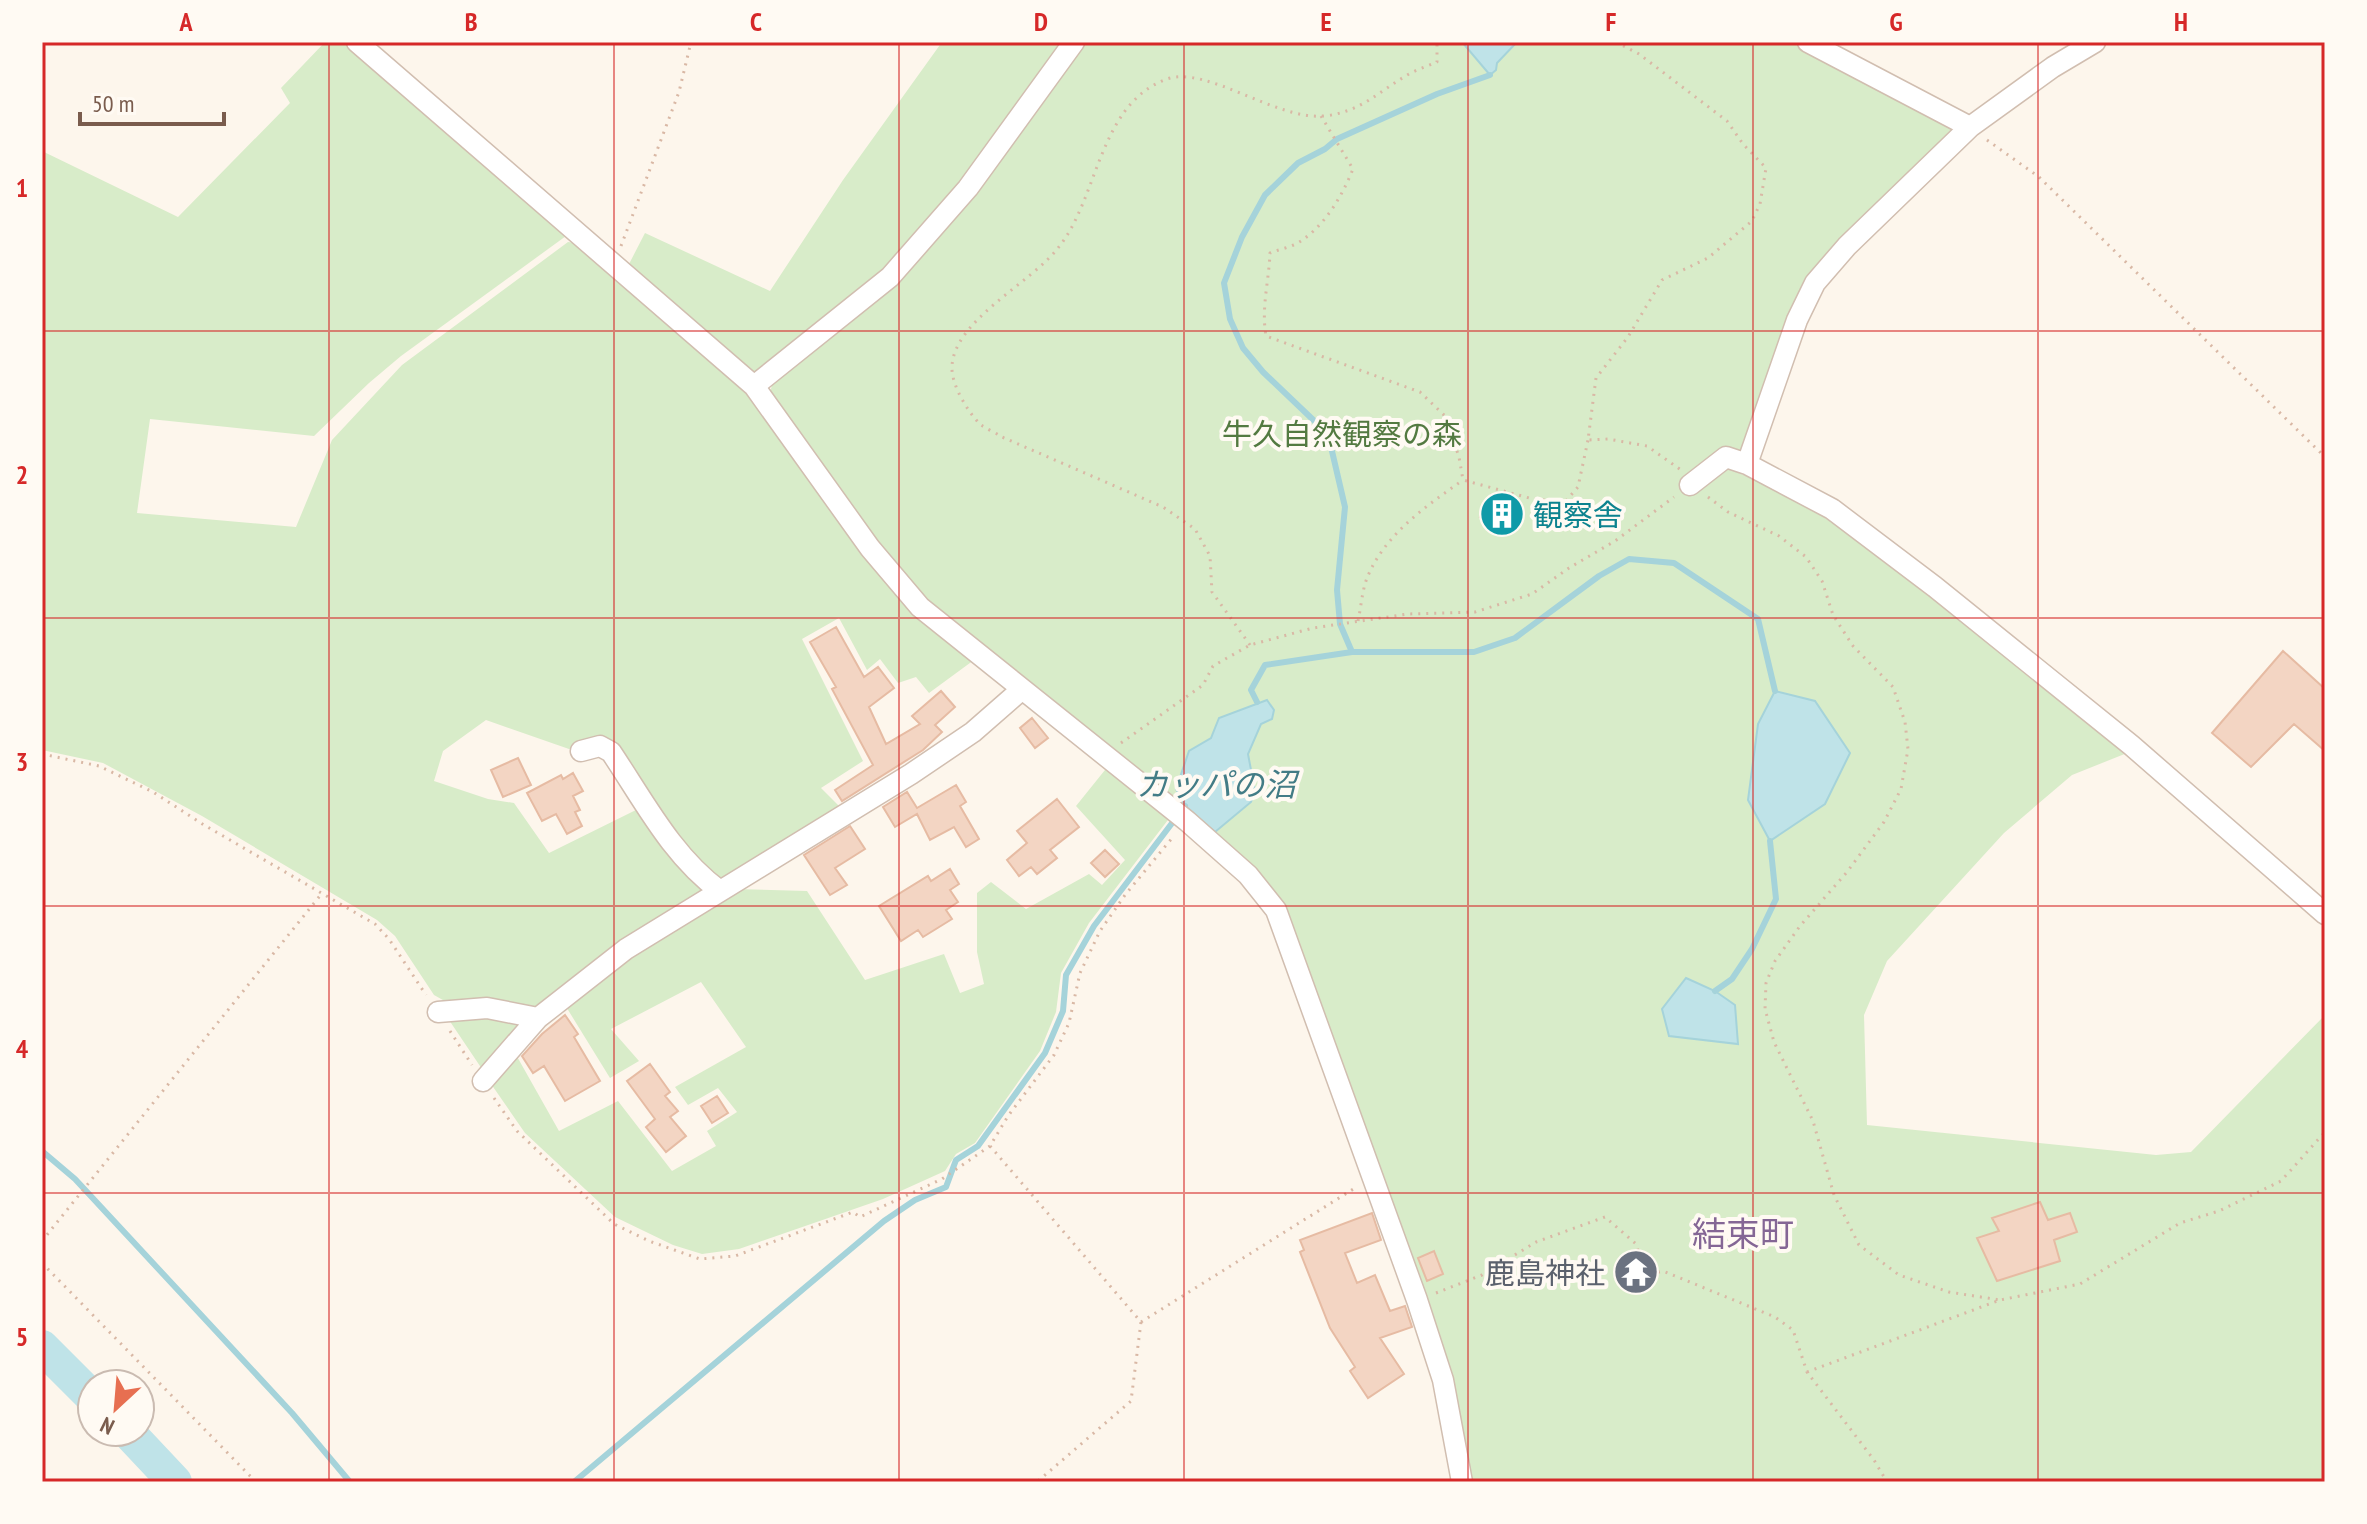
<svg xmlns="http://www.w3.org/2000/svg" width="2367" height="1524" font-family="'PT Sans Narrow','Noto Sans JP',sans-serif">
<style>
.green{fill:#d8ecc9}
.water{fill:#bfe3e8;stroke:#a5d3da;stroke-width:2}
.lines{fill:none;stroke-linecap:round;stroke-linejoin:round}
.stream{stroke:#a5d3da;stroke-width:6}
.river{stroke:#bfe3e8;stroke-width:34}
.building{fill:#f3d5c3;stroke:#e6bba3;stroke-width:2}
.minor-casing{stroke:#d1beb0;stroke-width:23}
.path{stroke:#d9b8a5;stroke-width:3;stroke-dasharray:2 6;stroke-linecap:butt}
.minor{stroke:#fff;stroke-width:20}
.grid{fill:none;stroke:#d62828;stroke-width:2;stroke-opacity:0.55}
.labels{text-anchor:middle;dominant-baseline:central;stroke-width:8;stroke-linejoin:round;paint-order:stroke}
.park-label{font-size:30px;fill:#537a41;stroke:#fffaf3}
.culture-label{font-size:30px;fill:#0d838f;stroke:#fffaf3;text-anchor:start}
.worship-label{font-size:30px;fill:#5b616d;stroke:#fffaf3;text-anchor:end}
.water-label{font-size:32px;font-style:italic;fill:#437c86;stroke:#fffaf3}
.quarter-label{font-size:34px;fill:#846695;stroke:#fffaf3}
.neatline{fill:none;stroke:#d62828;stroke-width:3}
.grid-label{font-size:26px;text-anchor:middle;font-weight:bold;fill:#d62828}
</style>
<rect width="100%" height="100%" fill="#fdf6ec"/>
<!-- green -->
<path class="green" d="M325 42H349L566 236 401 356 369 383 314 436 150 419 137 513 296 527 332 440 402 365 568 242 583 244 755 400 974 660 929 693 916 677 898 683 880 659 867 670 839 618 802 639 863 761 821 788 842 809 728 880 712 876 595 741 569 749 486 720 443 751 434 781 488 799 514 803 549 853 642 807 708 888 531 1011 450 1004 434 995 395 936 377 920 202 816 103 763 42 750V151L178 217 290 103 281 88Z
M942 42H1063L956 192 885 271 767 371 752 373 628 266 645 233 770 291 843 180Z
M1081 42H1792L1956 127 1947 143 1852 231 1732 470 1790 495 1859 540 2127 753 2072 775 2004 833 1887 961 1864 1015 1867 1125 2156 1155 2191 1152 2325 1015V1482H1472L1453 1379 1286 909 931 603 878 546 815 452 770 393 773 381 891 288Z
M1109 765 1171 816 1089 923 1061 973 1056 1012 1040 1051 975 1143 956 1154 945 1171 883 1199 739 1249 702 1254 673 1245 615 1217 525 1133 489 1081 515 1053 559 1131 618 1101 672 1171 716 1146 707 1131 737 1112 718 1088 688 1105 675 1087 746 1047 701 982 611 1029 639 1061 610 1078 565 1005 592 982 733 889 807 891 865 980 944 954 960 993 984 984 977 952V893L991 882 1026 909 1089 874 1102 885 1125 860 1076 806Z
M484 1012 528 1022 484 1072 449 1020Z"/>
<!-- water -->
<path class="water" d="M1462 42H1517L1497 63 1496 70 1490 75Z
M1775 691 1815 701 1850 753 1825 804 1770 841 1748 800 1758 724Z
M1267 700 1274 710 1272 719 1261 724 1248 754 1255 791 1251 802 1215 832 1185 806 1176 789 1189 751 1211 738 1219 718Z
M1686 978 1715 991 1735 1005 1738 1044 1669 1036 1662 1009Z"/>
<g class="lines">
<!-- stream -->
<path class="stream" d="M1352 652 1340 624 1337 590 1345 507 1328 434 1263 372 1243 348 1230 319 1224 283 1242 237 1265 195 1298 163 1325 149 1337 139 1437 94 1490 75
M1257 702 1251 690 1265 665 1352 652H1474L1515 638 1599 576 1629 559 1674 563 1758 619 1775 691
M1715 991 1732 979 1752 949 1776 899 1770 841
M42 1151 75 1179 292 1413 350 1482
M574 1482 884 1221 915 1200 946 1187 956 1160 978 1146 1045 1053 1063 1011 1066 975 1094 926 1185 806"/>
<!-- river -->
<path class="river" d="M42 1347 92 1397
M128 1432 175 1482"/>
</g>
<!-- building -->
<path class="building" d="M1491 495 1523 511 1512 533 1480 517Z
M836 627 864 677 878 667 894 688 869 707 886 744 920 724 912 716 941 691 955 707 935 725 942 732 923 750 842 801 835 790 873 765 832 689 836 687 810 642Z
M2283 651 2325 689V751L2294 724 2251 767 2212 733Z
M1032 718 1048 738 1035 748 1020 728Z
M518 758 531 785 503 797 491 770Z
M573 773 583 791 573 796 580 810 575 812 582 826 567 834 556 814 542 821 527 793 561 775 563 779Z
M956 785 966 802 960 806 979 839 966 847 954 827 930 840 917 814 895 827 883 807 907 792 917 808Z
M1057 799 1079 827 1050 850 1057 858 1037 874 1031 867 1019 876 1007 860 1027 843 1017 831Z
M850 826 865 849 835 868 847 885 830 895 804 855Z
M1105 850 1119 864 1105 877 1091 863Z
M950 869 959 884 950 890 958 902 946 910 952 919 923 937 918 930 901 941 879 906 928 876 931 881Z
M565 1015 578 1034 574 1037 600 1081 565 1101 544 1066 533 1073 522 1056 542 1034Z
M650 1064 670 1092 665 1096 678 1111 670 1117 686 1136 666 1152 646 1127 655 1119 627 1081Z
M717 1096 728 1113 712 1123 701 1106Z
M2040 1202 2048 1220 2070 1213 2077 1232 2054 1240 2060 1261 1997 1281 1977 1238 1999 1231 1992 1218Z
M1372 1213 1381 1240 1345 1253 1357 1283 1375 1275 1390 1311 1405 1306 1412 1327 1380 1338 1404 1374 1368 1398 1350 1371 1355 1367 1330 1328 1300 1252 1304 1250 1300 1240Z
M1434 1251 1443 1274 1427 1281 1418 1258Z"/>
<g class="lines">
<!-- minor casing -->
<g class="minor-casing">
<path id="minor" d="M357 42 754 386 870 548 920 607 1187 821 1248 875 1276 910 1417 1300 1443 1380 1462 1482
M1808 42 1970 127
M754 386 890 277 968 188 1074 42
M1747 464 1797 320 1815 283 1847 246 1970 127 2053 67 2095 42
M1690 485 1726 457 1747 464 1832 509 1935 587 2131 745 2325 914
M581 751 600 746 611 752C644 801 672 856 720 891
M438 1012 487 1008 538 1018
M483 1081 538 1018 626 949 911 774 973 732 1021 690"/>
</g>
<!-- path -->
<path class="path" d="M1616 42 1639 54 1727 121 1743 144 1766 168 1760 204 1752 221 1708 258 1662 280 1628 337 1596 378 1588 440 1608 439 1647 446 1681 470
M1321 116 1353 169C1342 196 1326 224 1301 241 1292 247 1280 249 1270 253 1269 281 1261 308 1266 336L1420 392 1445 416 1459 457 1463 480 1533 499 1565 502 1578 487 1588 440
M1987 140 2039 177 2325 457
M621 246 679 92 691 42
M1708 497 1728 512 1779 536 1806 557 1822 581 1833 615 1853 646 1893 687 1905 722 1908 749 1901 789 1884 822 1847 872 1800 926 1775 961 1766 983 1765 1009 1774 1042 1813 1121 1834 1195 1859 1245 1899 1275 1949 1292 2000 1300
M1358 621C1361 608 1362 591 1367 578 1385 534 1425 507 1463 480
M1250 645 1212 592 1210 556 1195 529 1163 507 1002 437C996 433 987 429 981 425 968 413 951 384 952 367 953 321 1031 283 1058 248 1099 198 1098 104 1167 79 1206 65 1276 120 1323 116 1360 113 1379 91 1409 74 1418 69 1428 66 1437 62V42
M1121 743 1203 685 1213 666 1250 645 1313 628 1408 614 1475 612 1532 594 1569 568 1615 541 1674 497
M42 754 99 766 153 792 204 825 375 924 389 939 426 995
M450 1031 472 1065
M494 1098 517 1131 614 1224 649 1241 700 1259 735 1256 853 1212 860 1217 942 1179 990 1146 1008 1116 1054 1055 1069 1023 1080 973 1100 931 1125 895 1173 837
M990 1146 1141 1322 1131 1401 1037 1482
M42 1241 323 892
M42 1263 256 1482
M1436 1293 1482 1275 1536 1242 1605 1217 1636 1244 1646 1275 1663 1271 1775 1317 1793 1330 1807 1372 1874 1460 1887 1482
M1141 1322 1355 1188
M1807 1372 2000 1300 2080 1284 2180 1223 2219 1211 2281 1181 2325 1132"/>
<!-- minor -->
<use href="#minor" class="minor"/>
</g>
<!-- grid -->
<path class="grid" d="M329 42V1482M614 42V1482M899 42V1482M1184 42V1482M1468 42V1482M1753 42V1482M2038 42V1482M42 331H2325M42 618H2325M42 906H2325M42 1193H2325"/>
<!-- icons -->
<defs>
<g id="building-disc" transform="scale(2.3)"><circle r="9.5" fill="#0f9aa8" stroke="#fffaf3"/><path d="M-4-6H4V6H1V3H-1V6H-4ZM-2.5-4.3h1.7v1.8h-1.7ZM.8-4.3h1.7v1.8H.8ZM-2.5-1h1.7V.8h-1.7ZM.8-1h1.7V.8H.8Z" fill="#fff"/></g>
<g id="temple-disc" transform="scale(2.3)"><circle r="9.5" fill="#6b7280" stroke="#fffaf3"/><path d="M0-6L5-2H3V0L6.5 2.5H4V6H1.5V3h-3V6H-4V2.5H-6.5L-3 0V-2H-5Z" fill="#fff"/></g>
</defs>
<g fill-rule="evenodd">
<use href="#building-disc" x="1502" y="514"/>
<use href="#temple-disc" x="1636" y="1272"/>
</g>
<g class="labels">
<!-- park labels -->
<g class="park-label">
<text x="1342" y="433">牛久自然観察の森</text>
</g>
<!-- culture labels -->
<g class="culture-label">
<text x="1533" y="514">観察舎</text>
</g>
<!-- worship labels -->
<g class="worship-label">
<text x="1605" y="1272">鹿島神社</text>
</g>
<!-- water labels -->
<g class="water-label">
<text x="1216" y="784">カッパの沼</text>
</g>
<!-- quarter labels -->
<g class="quarter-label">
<text x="1743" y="1233">結束町</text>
</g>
</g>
<!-- border -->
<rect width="2367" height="1524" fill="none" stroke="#fffaf3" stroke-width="88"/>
<!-- north arrow -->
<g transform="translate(116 1408) rotate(206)"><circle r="38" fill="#fffaf3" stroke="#cabbb1" stroke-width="2"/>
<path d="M0-6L14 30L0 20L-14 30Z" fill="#e76f51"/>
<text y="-12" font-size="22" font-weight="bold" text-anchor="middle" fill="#7a5c4d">N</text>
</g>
<!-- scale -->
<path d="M80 112v12h144v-12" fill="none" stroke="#7a5c4d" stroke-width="4"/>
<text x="92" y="112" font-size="24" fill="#7a5c4d" stroke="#fffaf3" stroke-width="6" paint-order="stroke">50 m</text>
<rect x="44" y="44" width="2279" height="1436" class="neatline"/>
<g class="grid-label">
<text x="186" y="31">A</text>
<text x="471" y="31">B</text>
<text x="756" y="31">C</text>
<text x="1041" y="31">D</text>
<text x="1326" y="31">E</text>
<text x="1611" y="31">F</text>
<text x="1896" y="31">G</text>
<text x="2181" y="31">H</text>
<text x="22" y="197">1</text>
<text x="22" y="484">2</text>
<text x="22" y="771">3</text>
<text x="22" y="1058">4</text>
<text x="22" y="1346">5</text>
</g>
</svg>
